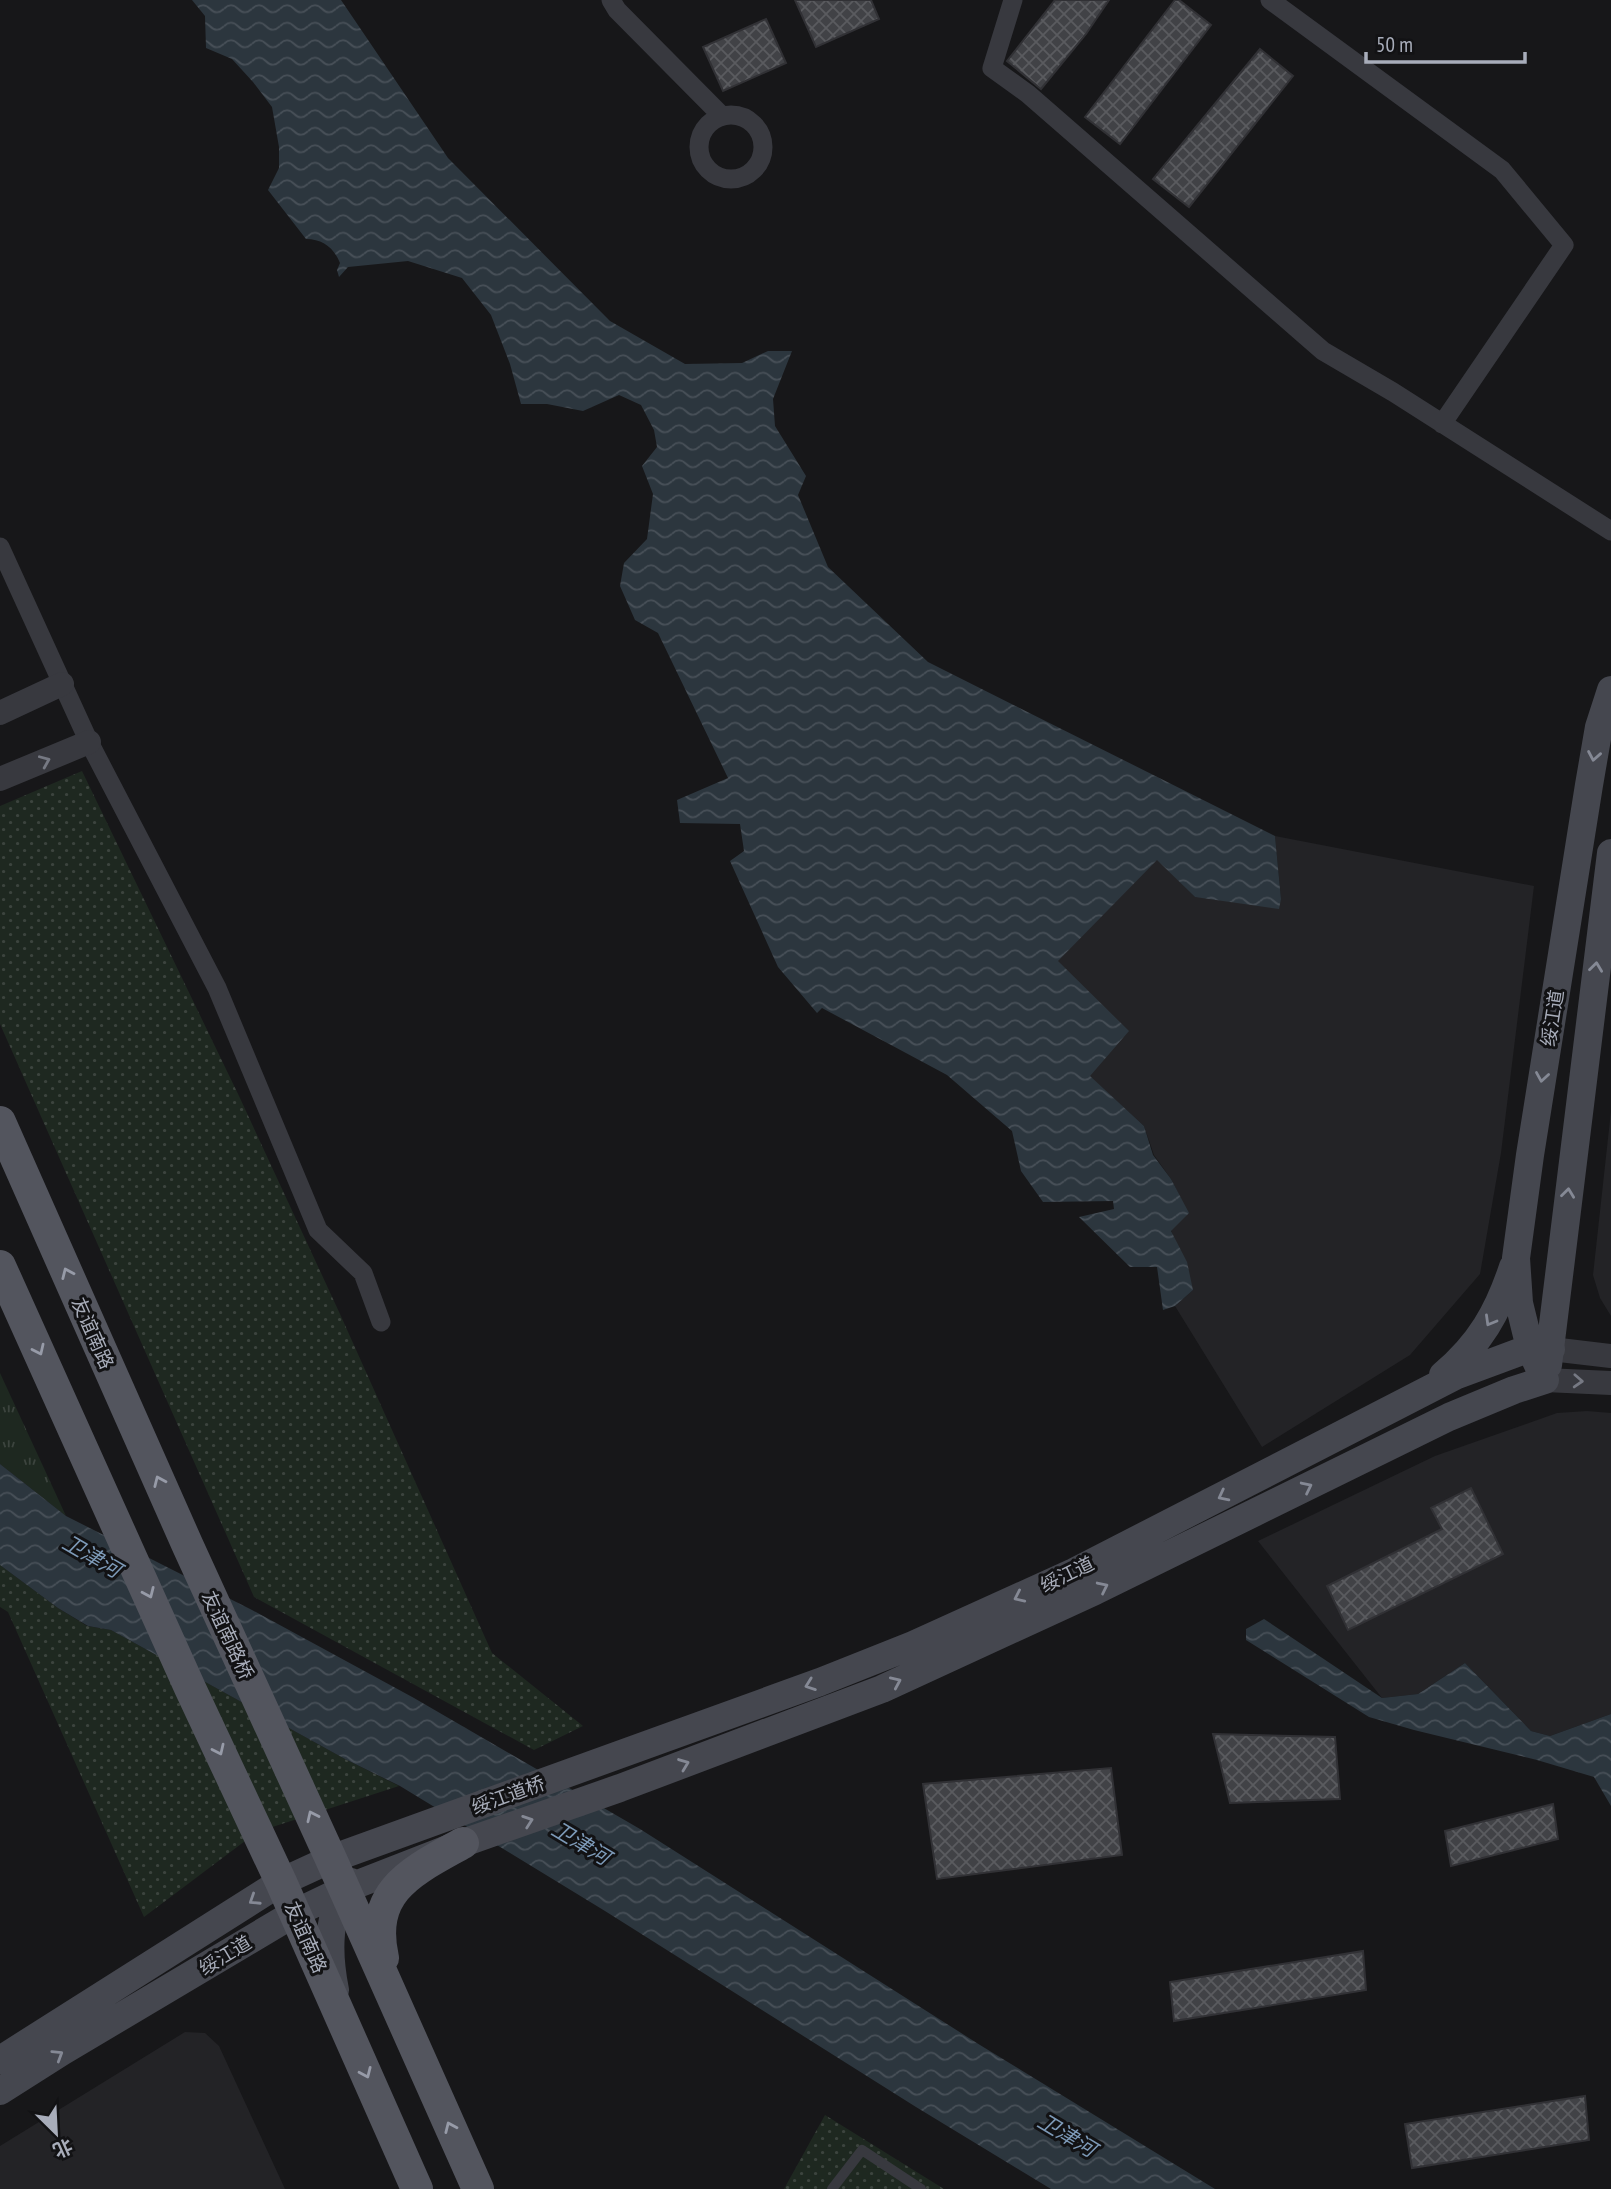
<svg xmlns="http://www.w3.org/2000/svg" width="1611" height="2189" font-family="'PT Sans Narrow','Noto Sans SC',sans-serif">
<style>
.built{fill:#232326}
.grass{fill:url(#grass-dots)}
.park{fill:url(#park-tufts)}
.water{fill:url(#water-waves)}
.building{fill:url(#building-cross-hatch);stroke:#313135;stroke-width:2}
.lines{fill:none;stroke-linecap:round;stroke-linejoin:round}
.service{stroke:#38393f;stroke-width:10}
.minor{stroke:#38393f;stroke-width:19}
.tertiary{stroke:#38393f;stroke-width:24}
.secondary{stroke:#45474f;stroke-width:28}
.primary{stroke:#53555e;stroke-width:32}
.oneway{stroke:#858995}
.oneway2{stroke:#767983}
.oneway3{stroke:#979ba8}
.labels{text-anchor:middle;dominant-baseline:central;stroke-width:6;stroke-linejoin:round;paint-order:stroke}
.street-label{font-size:19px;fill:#a8adba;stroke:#121214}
.water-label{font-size:21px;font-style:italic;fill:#7d9ab8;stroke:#121214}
</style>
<defs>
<pattern id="grass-dots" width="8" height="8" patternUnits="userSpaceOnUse" patternTransform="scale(1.75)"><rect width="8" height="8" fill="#1e2820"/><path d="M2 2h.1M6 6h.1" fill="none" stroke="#3c443e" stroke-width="1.8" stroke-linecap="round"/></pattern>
<pattern id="park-tufts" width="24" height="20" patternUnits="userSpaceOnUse" patternTransform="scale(1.75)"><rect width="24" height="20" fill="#1e2820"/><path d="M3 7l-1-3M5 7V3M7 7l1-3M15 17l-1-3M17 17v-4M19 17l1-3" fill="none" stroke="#3c443e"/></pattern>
<pattern id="water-waves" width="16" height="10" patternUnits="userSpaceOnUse" patternTransform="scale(1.75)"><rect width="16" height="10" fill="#2c363e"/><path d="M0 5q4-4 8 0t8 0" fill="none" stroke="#485058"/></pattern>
<pattern id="building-cross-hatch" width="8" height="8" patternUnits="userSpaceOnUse" patternTransform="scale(1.75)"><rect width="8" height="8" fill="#414246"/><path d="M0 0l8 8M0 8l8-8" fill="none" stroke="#5a5b5f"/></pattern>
</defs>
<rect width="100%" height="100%" fill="#171719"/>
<!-- built -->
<path class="built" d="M1275 836 1534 886 1501 1153 1480 1274 1410 1355 1262 1447 1175 1306 1193 1290 1171 1230 1188 1213 1171 1179 1154 1155 1144 1126 1089 1076 1057 961 1157 859 1195 897 1281 899Z
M1611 1111V1316L1600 1298 1593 1275Z
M1587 1411 1611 1413V1714L1550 1736 1531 1731 1465 1663 1418 1694 1382 1698 1258 1541 1435 1456 1557 1413Z
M185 2032 205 2033 219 2046 285 2189H0V2146Z"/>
<!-- grass -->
<path class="grass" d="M82 771 239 1096 340 1314 492 1653 583 1726 534 1750 254 1597 0 1024V806Z
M0 1565 58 1608 87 1626 111 1630 345 1759 399 1786 257 1832 144 1917 8 1612 0 1607Z
M825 2115 944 2189H784Z"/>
<!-- park -->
<path class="park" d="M0 1373 66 1516 0 1464Z"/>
<!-- water -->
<path class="water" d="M192 0H341L448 158 610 321 685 364 742 363 768 351H792L773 399 775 426 806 476 798 495 828 567 928 662 1275 836 1281 899 1279 909 1195 897 1157 860 1058 961 1129 1031 1090 1076 1144 1126 1153 1155 1171 1179 1189 1213 1171 1231 1187 1262 1193 1290 1175 1306 1163 1310 1157 1267H1130L1079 1217 1114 1209 1113 1201 1043 1202 1021 1171 1012 1131 947 1075 822 1008 817 1013 778 967 730 861 744 851 740 824 680 823 677 800 728 778 658 633 635 620 620 586 624 563 647 539 653 494 642 466 657 447 654 430 641 405 619 395 583 411 547 404H521L510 364 491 315 462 278 408 261 348 267 339 277 337 270 340 263C334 248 323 239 306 239L268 190 279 168V147L272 107 253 82 232 59 206 48 205 16Z
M0 1464 66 1516 252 1610 414 1698 640 1829 980 2045 1215 2189H1051L916 2107 605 1911 400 1786 345 1759 111 1630 88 1626 58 1608 0 1565Z
M1264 1619 1382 1698 1418 1694 1465 1663 1531 1731 1550 1736 1611 1714V1806L1594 1777 1537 1760 1414 1730 1369 1717 1246 1640V1629Z"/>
<!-- building -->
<path class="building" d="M795 0H871L879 19 816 47Z
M1055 0H1109L1086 34 1041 89 1007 61Z
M1175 0H1179L1211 25 1120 144 1085 117Z
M766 19 786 63 723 91 703 47Z
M1260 49 1293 76 1189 207 1153 179Z
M1471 1488 1503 1554 1348 1630 1327 1586 1442 1529 1431 1508Z
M1213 1734 1335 1737 1340 1799 1230 1803Z
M1111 1768 1122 1855 937 1879 923 1784Z
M1553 1804 1558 1839 1451 1866 1445 1831Z
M1363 1951 1366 1990 1174 2021 1170 1982Z
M1585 2096 1589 2140 1412 2168 1405 2124Z"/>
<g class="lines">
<!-- service -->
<path class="service" d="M832 2189 862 2150 921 2189"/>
<!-- minor -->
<path class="minor" d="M611 0 617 10 722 116
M1013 0 992 68 1028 94 1323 351 1393 392 1611 531
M1270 0 1502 170 1564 245 1442 424
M699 147a32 32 0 1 1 64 0a32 32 0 1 1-64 0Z
M0 547 89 742 217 988 318 1230 363 1273 381 1322"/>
<!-- tertiary -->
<path class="tertiary" d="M0 713 62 684
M0 779 89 742
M1551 1349 1611 1356
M1545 1380 1611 1383"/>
<!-- secondary -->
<path class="secondary" d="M1538 1365 1530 1348 1519 1303 1516 1258 1530 1155 1589 785 1599 727 1611 690
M1548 1365 1611 853
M1443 1375C1480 1344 1498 1312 1513 1267
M335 1990C328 1955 326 1910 351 1882
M0 2060 281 1882 331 1859 820 1682 913 1645 1074 1572 1455 1376 1530 1348 1551 1349
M0 2091 63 2051 295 1913 345 1889 463 1843 620 1788 882 1689 1095 1591 1449 1417 1514 1390 1545 1380"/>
<!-- primary -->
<path class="primary" d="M0 1122 187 1544 331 1859 478 2189
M0 1266 190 1688 281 1882 417 2189
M383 1958C368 1890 413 1871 463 1843"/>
</g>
<!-- one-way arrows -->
<defs><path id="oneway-chevron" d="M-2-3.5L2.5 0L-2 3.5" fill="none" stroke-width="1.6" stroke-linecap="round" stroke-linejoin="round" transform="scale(1.75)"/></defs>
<g class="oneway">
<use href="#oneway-chevron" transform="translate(1594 756) rotate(100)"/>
<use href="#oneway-chevron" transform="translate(1596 967) rotate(-83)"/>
<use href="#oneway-chevron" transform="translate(1542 1077) rotate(99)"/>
<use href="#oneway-chevron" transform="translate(1568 1193) rotate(-83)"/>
<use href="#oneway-chevron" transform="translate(1490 1321) rotate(120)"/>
<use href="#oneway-chevron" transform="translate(1307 1487) rotate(-26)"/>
<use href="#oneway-chevron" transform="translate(1223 1496) rotate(153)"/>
<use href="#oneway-chevron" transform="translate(1103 1587) rotate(-26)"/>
<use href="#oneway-chevron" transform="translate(1019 1597) rotate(155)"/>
<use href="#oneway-chevron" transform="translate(896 1682) rotate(-24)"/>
<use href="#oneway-chevron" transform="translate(810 1685) rotate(160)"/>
<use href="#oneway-chevron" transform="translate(684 1764) rotate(-21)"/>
<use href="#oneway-chevron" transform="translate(528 1821) rotate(-19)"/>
<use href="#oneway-chevron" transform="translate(254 1900) rotate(147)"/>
<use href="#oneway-chevron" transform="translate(58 2055) rotate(-32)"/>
</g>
<g class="oneway2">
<use href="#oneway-chevron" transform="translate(45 761) rotate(-23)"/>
<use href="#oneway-chevron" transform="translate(1578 1381) rotate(3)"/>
</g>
<g class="oneway3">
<use href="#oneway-chevron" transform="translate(67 1273) rotate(-114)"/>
<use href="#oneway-chevron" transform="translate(39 1350) rotate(65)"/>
<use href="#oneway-chevron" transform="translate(159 1481) rotate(-114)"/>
<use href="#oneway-chevron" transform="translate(149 1593) rotate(66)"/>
<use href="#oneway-chevron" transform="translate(219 1750) rotate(65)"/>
<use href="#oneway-chevron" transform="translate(312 1816) rotate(-115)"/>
<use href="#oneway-chevron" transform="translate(366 2073) rotate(66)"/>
<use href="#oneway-chevron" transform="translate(450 2127) rotate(-114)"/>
</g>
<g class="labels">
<!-- street labels -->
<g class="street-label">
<text transform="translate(1552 1018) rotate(-81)">绥江道</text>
<text transform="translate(93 1333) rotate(66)">友谊南路</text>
<text transform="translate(1067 1574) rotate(-26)">绥江道</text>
<text transform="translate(228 1635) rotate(65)">友谊南路桥</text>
<text transform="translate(508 1795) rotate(-20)">绥江道桥</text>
<text transform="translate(306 1937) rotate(66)">友谊南路</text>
<text transform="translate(225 1955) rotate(-31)">绥江道</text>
</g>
<!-- water labels -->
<g class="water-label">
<text transform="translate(92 1556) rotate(30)">卫津河</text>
<text transform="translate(581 1843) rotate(31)">卫津河</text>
<text transform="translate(1067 2135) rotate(31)">卫津河</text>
</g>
</g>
<!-- north arrow -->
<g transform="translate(56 2133) rotate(156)" stroke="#121214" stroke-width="5" paint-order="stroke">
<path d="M0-5L12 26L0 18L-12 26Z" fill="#a8adba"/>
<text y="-10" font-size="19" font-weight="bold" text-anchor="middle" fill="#a8adba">北</text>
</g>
<!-- scale -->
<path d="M1366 52v10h159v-10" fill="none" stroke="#a8adba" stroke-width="3.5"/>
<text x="1376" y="52" font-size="21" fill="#a8adba" stroke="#121214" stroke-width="5" paint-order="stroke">50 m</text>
</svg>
